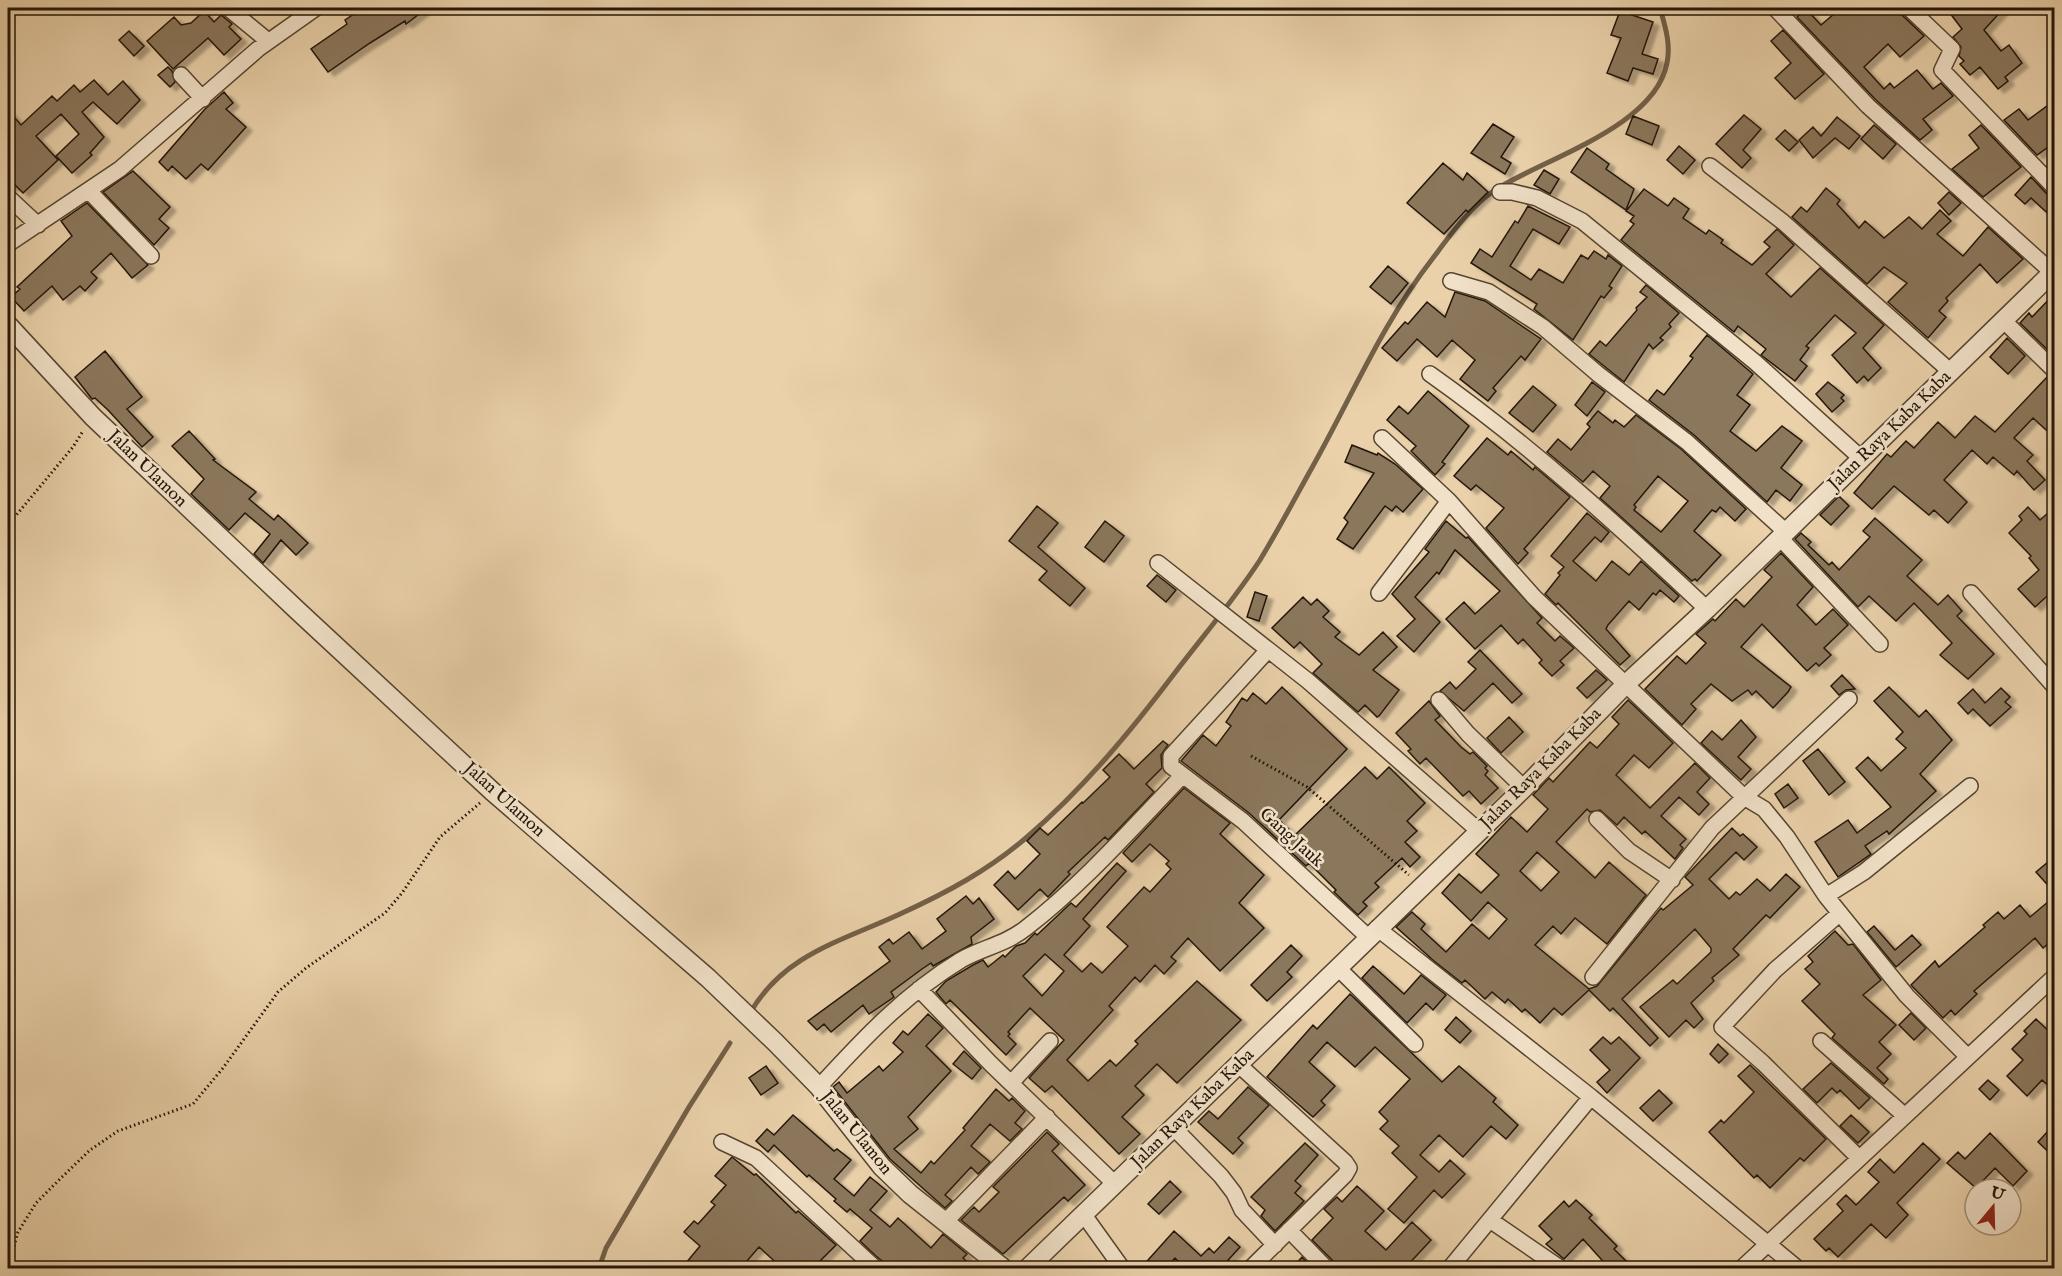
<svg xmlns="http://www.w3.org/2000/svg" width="2062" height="1276" font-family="'IM FELL English',serif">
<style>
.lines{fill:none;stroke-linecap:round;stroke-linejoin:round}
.stream{stroke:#736048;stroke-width:5}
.building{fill:#8b775c;stroke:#241608;stroke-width:1.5;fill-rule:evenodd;filter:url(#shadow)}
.minor-casing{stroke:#564530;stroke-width:18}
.tertiary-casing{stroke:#564530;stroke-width:21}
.path{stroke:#241608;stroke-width:3;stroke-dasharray:1.5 3;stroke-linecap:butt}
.minor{stroke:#f1e1c8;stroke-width:15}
.tertiary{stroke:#f1e1c8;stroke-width:18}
.labels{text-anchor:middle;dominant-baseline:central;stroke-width:5;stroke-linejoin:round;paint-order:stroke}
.street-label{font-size:18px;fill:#241608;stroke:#f1e1c8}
</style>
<defs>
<filter id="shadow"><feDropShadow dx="6" dy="4" stdDeviation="1.5" flood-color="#0004"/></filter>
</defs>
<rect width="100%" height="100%" fill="#ead1aa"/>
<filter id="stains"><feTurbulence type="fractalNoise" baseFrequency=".00333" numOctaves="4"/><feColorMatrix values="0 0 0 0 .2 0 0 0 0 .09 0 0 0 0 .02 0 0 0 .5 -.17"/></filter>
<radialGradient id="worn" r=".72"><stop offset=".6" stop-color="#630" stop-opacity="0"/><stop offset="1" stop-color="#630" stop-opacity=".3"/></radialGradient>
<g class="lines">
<!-- stream -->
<path class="stream" d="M750 1013C784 954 842 941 900 914 946 893 989 870 1027 837 1083 789 1130 732 1174 674 1203 636 1234 600 1260 560 1277 532 1293 502 1309 473 1350 401 1382 323 1433 258 1451 234 1470 207 1495 190 1545 158 1655 127 1667 63 1671 44 1665 26 1660 8
M599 1268 606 1248 689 1107 730 1043"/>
</g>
<!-- building -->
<path class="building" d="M363 8H427L406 24 405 21 370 43 328 72 311 49 347 24 345 20Z
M1841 8H1899L1902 15 1924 36 1900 57 1888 44 1864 67 1884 89 1890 83 1894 88 1917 70 1933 89 1941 83 1953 96 1923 119 1932 130 1920 140 1875 99 1797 17 1806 9 1821 25Z
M1946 8H2004L1984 30 2001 51 2009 45 2022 63 2005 77 2008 81 1998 89 1980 67 1970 75 1960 64 1964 61 1959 56 1961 47 1953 37 1962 29Z
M204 11 214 22 221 15 232 24 229 27 241 39 224 55 208 38 173 69 147 41 174 17 181 25 191 23Z
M1620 11 1653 22 1642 54 1658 59 1653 74 1633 68 1628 81 1607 73 1621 38 1611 35Z
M1783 30 1824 74 1795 99 1775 78 1791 63 1771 41Z
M129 31 144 46 134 56 119 40Z
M168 67 172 71 175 82 170 87 158 75Z
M94 80 108 95 123 81 140 100 117 124 93 102 82 112 104 137 90 153 92 155 72 173 56 156 79 134 61 114 36 136 58 160 23 193 15 185 8 188V110L21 125 52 96 57 101 74 85 80 92Z
M224 92 233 103 226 109 246 127 208 170 201 164 186 179 172 166 168 171 159 162 205 109Z
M2055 100V142L2037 155 2004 120 2019 109 2028 120Z
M1744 115 1761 129 1743 150 1751 158 1742 168 1716 144Z
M1633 116 1659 126 1652 145 1626 134Z
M1837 117 1860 136 1849 149 1835 138 1813 158 1799 140 1813 127 1821 136Z
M1493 124 1514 137 1501 157 1511 163 1505 174 1471 153Z
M1874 125 1896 144 1883 159 1861 139Z
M1981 125 2021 167 1983 197 1952 169 1979 148 1969 135Z
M1785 130 1798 142 1789 151 1776 139Z
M1679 146 1695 160 1683 174 1667 160Z
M1587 148 1609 164 1606 169 1634 189 1626 210 1571 172Z
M1443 163 1463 180 1467 173 1488 192 1468 212 1466 210 1444 234 1407 203Z
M1544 170 1559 179 1550 194 1534 185Z
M133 171 170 207 159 219 169 228 154 245 103 192Z
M2031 177 2047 194 2055 197V220L2031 198 2025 204 2015 195Z
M1826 188 1840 200 1837 204 1859 228 1865 221 1884 238 1909 217 1922 229 1940 210 1951 221 1937 234 1963 256 1988 227 2023 259 1997 283 1980 264 1946 298 1948 301 1939 311 1946 317 1928 338 1888 302 1907 283 1884 267 1867 284 1792 217 1801 207 1807 212Z
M1644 189 1668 206 1674 198 1689 209 1683 218 1706 234 1709 230 1723 240 1721 243 1752 265 1770 247 1764 242 1777 229 1794 245 1766 274 1791 297 1820 268 1884 325 1863 348 1881 368 1868 381 1864 376 1857 383 1832 355 1856 333 1835 315 1806 346 1809 348 1800 360 1807 366 1795 381 1761 355 1766 349 1738 326 1734 332 1621 240 1634 224 1630 221 1634 216 1626 211Z
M1949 192 1961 203 1949 215 1938 203Z
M87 203 148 265 132 278 111 253 91 272 97 278 85 291 80 286 63 300 52 286 24 311 11 297 20 289 17 287 72 236 61 221Z
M1528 206 1570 227 1559 244 1533 229 1510 266 1531 280 1539 269 1563 283 1581 255 1588 259 1594 251 1606 259 1608 255 1622 266 1609 286 1612 288 1604 298 1601 296 1573 340 1534 309 1537 304 1471 263 1480 249 1492 257 1515 221 1518 223Z
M1388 266 1408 283 1391 304 1370 287Z
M1646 285 1679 313 1669 324 1671 327 1660 338 1663 340 1653 349 1649 344 1624 382 1589 354 1600 341 1606 346 1637 310 1636 308 1647 297 1640 292Z
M1455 292 1485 301 1541 339 1525 360 1521 356 1493 388 1496 391 1488 401 1460 379 1475 360 1452 340 1437 357 1417 339 1397 361 1382 348 1405 322 1408 324 1427 302 1445 317Z
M2055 293V357L2020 323 2029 313 2032 317Z
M1707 335 1753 374 1737 395 1750 405 1730 431 1756 451 1782 426 1802 441 1781 468 1802 485 1790 501 1776 490 1767 502 1694 435 1649 400 1657 390 1664 395 1693 358 1690 356Z
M2007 338 2025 356 2008 374 1990 357Z
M105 351 142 397 127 409 153 437 142 447 108 410 95 398 92 399 75 377Z
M2047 377 2055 379V438L2033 418 2014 438 2033 455 2027 461 2045 480 2034 490 2017 471 2014 475 1993 457 1987 464 1972 450 1944 480 1967 502 1948 523 1934 510 1929 515 1894 486 1872 509 1854 493 1887 454 1891 457 1906 441 1914 448 1938 422 1955 438 1975 416 1995 432Z
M1592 382 1605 392 1587 416 1575 405Z
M1828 382 1844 395 1841 398 1844 401 1832 412 1816 394Z
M1533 386 1556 405 1533 432 1509 413Z
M1428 391 1469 426 1442 462 1445 464 1435 475 1411 451 1416 446 1387 420 1399 406 1408 414Z
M1598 411 1613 423 1615 420 1624 427 1636 415 1681 449 1746 509 1735 521 1720 507 1716 512 1712 510 1694 531 1721 555 1697 581 1695 579 1692 581 1600 498 1610 486 1593 471 1583 482 1547 452 1558 439 1571 450 1590 427 1587 424ZM1658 476 1688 501 1661 532 1634 510 1636 507 1634 505Z
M189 431 215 459 213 460 256 492 249 499 274 520 278 515 308 543 296 555 281 540 263 563 254 554 270 534 245 513 229 530 191 494 204 479 172 446Z
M1487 438 1508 455 1511 451 1533 470 1535 467 1570 497 1524 549 1528 553 1518 564 1486 528 1504 508 1476 485 1471 490 1454 476Z
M1352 445 1377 455 1378 453 1395 464 1423 489 1403 512 1396 506 1392 511 1385 506 1353 549 1337 539 1348 522 1344 518 1374 473 1345 462Z
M1839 496 1849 506 1831 525 1820 515Z
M1037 506 1058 523 1038 547 1085 588 1070 606 1039 580 1047 571 1009 541Z
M2028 507 2040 520 2055 507V589L2035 607 2018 589 2039 570 2029 558 2031 556 2009 533 2022 520 2019 516Z
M1587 513 1609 532 1601 542 1595 537 1573 561 1596 581 1612 561 1629 575 1641 561 1679 596 1674 602 1660 590 1656 595 1653 593 1639 610 1629 601 1608 625 1606 629 1630 656 1620 665 1558 603 1556 605 1545 594 1560 575 1558 573 1564 567 1551 556Z
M1875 518 1922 560 1907 576 1938 605 1948 595 1962 611 1957 616 1994 654 1968 679 1940 655 1952 643 1914 603 1896 621 1869 596 1858 607 1795 539 1801 533 1811 542 1808 545 1829 565 1832 562 1839 570 1870 537 1863 531Z
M1105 521 1124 536 1104 562 1085 547Z
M1446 521 1466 538 1468 537 1542 618 1537 623 1555 641 1560 636 1574 648 1560 661 1564 665 1552 676 1539 663 1542 660 1523 639 1518 644 1501 625 1475 649 1446 619 1464 602 1475 614 1500 591 1455 550 1439 574 1437 572 1415 597 1440 622 1414 652 1397 636 1415 619 1392 594 1429 552 1425 549Z
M1781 553 1813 587 1797 605 1816 625 1833 609 1848 625 1824 648 1831 655 1819 666 1816 663 1807 671 1762 624 1741 647 1791 687 1788 692 1773 708 1756 691 1752 695 1748 690 1732 701 1711 684 1691 704 1696 709 1682 725 1645 689 1677 656 1686 664 1706 643 1696 634 1713 619 1715 621 1736 599 1744 607 1772 577 1764 570Z
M1157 575 1176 590 1166 602 1147 586Z
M1255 592 1267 596 1259 621 1247 617Z
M1303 597 1311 605 1317 599 1329 611 1323 617 1340 632 1335 637 1359 655 1383 632 1397 647 1373 670 1399 690 1379 716 1377 717 1365 705 1358 712 1313 673 1322 664 1300 642 1294 648 1272 628Z
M1480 650 1522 694 1512 703 1493 683 1464 711 1440 691 1450 682 1456 689 1476 669 1468 662Z
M1596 670 1607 680 1587 698 1577 688Z
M1842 675 1855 689 1846 690 1839 695 1831 686Z
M1282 687 1347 749 1279 820 1295 835 1365 767 1377 779 1389 767 1425 803 1407 821 1417 831 1405 842 1420 857 1410 867 1402 858 1375 883 1379 887 1363 902 1367 906 1358 915 1334 892 1336 890 1309 863 1306 866 1249 813 1181 761 1203 735 1216 746 1231 726 1226 722 1242 698 1247 701 1253 693 1266 704Z
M1889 687 1919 717 1926 710 1952 740 1920 774 1936 791 1889 834 1887 831 1865 846 1871 854 1838 877 1815 842 1848 820 1857 833 1891 807 1856 768 1868 757 1881 771 1906 748 1896 739 1903 732 1874 701Z
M2001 688 2010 697 2005 702 2011 707 1990 726 1973 709 1968 714 1958 703 1973 689 1985 703Z
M1628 700 1673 743 1649 768 1634 755 1616 775 1650 808 1695 763 1710 778 1697 792 1709 804 1699 815 1679 797 1661 816 1686 839 1680 845 1683 848 1675 859 1645 831 1642 834 1624 817 1617 825 1600 810 1590 812 1587 809 1556 842 1595 878 1609 862 1646 895 1607 944 1575 918 1561 934 1553 926 1535 945 1589 989 1597 986 1661 908 1663 910 1693 885 1685 877 1732 828 1740 836 1743 834 1757 847 1744 860 1736 852 1709 879 1729 899 1736 892 1740 895 1757 879 1770 891 1786 874 1800 887 1770 918 1766 915 1733 949 1739 955 1712 978 1714 981 1691 1003 1703 1019 1694 1028 1686 1020 1669 1037 1640 1007 1673 980 1677 984 1711 952V948L1695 929 1622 999 1658 1038 1650 1046 1613 1008 1610 1011 1589 990 1562 1015 1554 1008 1540 1023 1525 1009 1522 1012 1508 999 1505 1003 1492 992 1485 999 1465 980 1462 983 1434 961 1396 927 1412 912 1425 924 1421 929 1446 952 1472 924 1489 939 1507 919 1488 902 1471 921 1442 893 1459 874 1481 893 1499 875 1476 854 1511 817 1527 832 1548 809 1533 795 1549 778 1553 782 1590 742 1597 748 1619 724 1612 717ZM1537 852 1559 872 1541 891 1520 871Z
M1429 701 1440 716 1435 720 1461 747 1470 754 1473 752 1487 766 1485 768 1488 771 1485 775 1498 788 1481 804 1469 791 1463 796 1426 758 1420 764 1408 751 1411 749 1396 733Z
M1509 717 1523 732 1501 753 1487 738Z
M1741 720 1756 737 1738 757 1751 769 1741 780 1701 743 1712 731 1722 740Z
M1163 741 1168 745 1161 755 1162 768 1146 784 1154 792 1108 840 1105 837 1068 872 1070 874 1048 897 1040 889 1018 910 994 885 1008 871 1015 879 1040 854 1027 841 1040 828 1048 835 1082 802 1083 803 1110 777 1103 770 1119 754 1134 769Z
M1818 749 1845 782 1829 795 1803 761Z
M1788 784 1798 798 1784 808 1775 794Z
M1184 788 1230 823 1220 834 1264 875 1239 903 1264 928 1220 971 1188 938 1171 957 1176 961 1164 974 1155 965 1140 982 1135 977 1109 1006 1113 1010 1067 1060 1088 1081 1110 1060 1116 1066 1138 1044 1135 1041 1197 981 1241 1020 1177 1083 1157 1064 1135 1086 1144 1095 1122 1117 1140 1134 1119 1154 1052 1086 1045 1092 1029 1078 1064 1040 1030 1008 1008 1032 1010 1034 1008 1036 1016 1044 1006 1055 950 1000 946 1004 936 992 946 981 973 965 983 960 988 967 1003 955 1005 957 1016 946 1025 943 1035 933 1037 935 1071 903 1076 907 1117 863 1126 871 1083 919 1090 926 1064 955 1082 972 1091 963 1102 973 1128 946 1107 927 1144 887 1150 892 1171 869 1166 864 1169 861 1150 844 1132 862 1123 853ZM1045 954 1064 971 1042 996 1023 976Z
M2048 862 2055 869V893L2036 872Z
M966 896 973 904 979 898 994 919 971 937 972 944 933 966 931 963 922 969 891 992 894 997 869 1014 863 1005 831 1032 824 1024 817 1030 808 1021 890 961 879 947 889 939 893 944 909 932 922 949 946 931 937 919Z
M2055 896V938L2043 948 2035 938 1974 991 1977 994 1955 1015 1951 1010 1943 1018 1911 985 1935 961 1939 967 1985 927 1983 925 1998 912 2004 919 2020 905 2030 917Z
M1874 926 1895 950 1912 935 1921 945 1896 967 1867 932Z
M1835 931 1848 945 1853 944 1881 980 1863 995 1896 1025 1879 1042 1891 1054 1877 1068 1888 1079 1884 1084 1832 1038 1835 1034 1802 1001 1820 984 1805 969 1813 962 1808 956Z
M1291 945 1302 956 1287 972 1292 977 1267 1001 1251 985Z
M1373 966 1404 994 1421 975 1446 995 1433 1010 1426 1003 1407 1023 1362 978Z
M1350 994 1442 1082 1459 1066 1496 1098 1493 1102 1518 1125 1506 1139 1491 1126 1463 1157 1439 1135 1420 1155 1439 1172 1450 1160 1465 1174 1442 1198 1434 1190 1404 1223 1388 1209 1417 1177 1392 1153 1399 1146 1380 1129 1388 1121 1379 1112 1410 1079 1375 1047 1355 1067 1327 1042 1309 1062 1335 1086 1321 1101 1325 1105 1313 1117 1267 1077 1313 1025 1317 1029Z
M1911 1013 1926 1028 1914 1040 1899 1025Z
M928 1014 943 1028 926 1046 951 1071 908 1117 918 1129 894 1149 921 1173 931 1161 934 1164 965 1130 963 1128 996 1089 1009 1101 1012 1098 1025 1111 1015 1123 1022 1129 1010 1141 990 1124 971 1146 990 1162 978 1174 971 1167 945 1195 952 1201 945 1208 890 1159 833 1087 839 1082 847 1093 879 1066 883 1071 903 1052 893 1043 903 1031 908 1035Z
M1456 1017 1471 1031 1460 1043 1445 1030Z
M2036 1019 2055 1037V1092L2042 1080 2027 1096 2007 1076 2023 1060 2012 1049 2027 1034 2024 1031Z
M1603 1037 1611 1044 1619 1037 1640 1058 1607 1093 1597 1082 1610 1070 1590 1050Z
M1718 1044 1728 1054 1719 1063 1710 1054Z
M964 1051 981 1068 972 1079 953 1064Z
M1831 1063 1870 1098 1859 1109 1840 1090 1837 1093 1832 1088 1817 1103 1803 1089Z
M1750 1065 1826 1139 1804 1161 1800 1158 1770 1188 1757 1175 1754 1178 1709 1132 1721 1120 1724 1123 1754 1092 1738 1076Z
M766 1066 778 1083 761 1095 749 1078Z
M1988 1080 1999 1090 1990 1100 1979 1089Z
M1248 1087 1269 1105 1238 1138 1243 1143 1233 1154 1198 1122 1209 1111 1218 1119Z
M1659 1090 1672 1103 1653 1121 1640 1108Z
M793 1115 834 1151 837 1149 851 1160 834 1179 854 1196 870 1177 887 1191 870 1210 890 1227 898 1218 931 1248 943 1234 967 1254 963 1258 975 1269H892L876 1256 860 1241 872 1228 850 1209 847 1212 834 1201 836 1199 809 1175 807 1177 774 1145 768 1152 756 1141 767 1129 774 1135Z
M1851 1115 1869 1132 1858 1143 1840 1126Z
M2048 1131 2055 1138V1158L2038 1142Z
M1047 1132 1059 1144 1052 1151 1085 1185 1068 1201 1064 1197 1003 1254 961 1220 974 1207 979 1212 999 1192 993 1187Z
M1990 1133 2027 1171 2013 1186 1995 1168 1976 1188 1947 1163 1958 1152 1965 1159Z
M1305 1143 1318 1155 1295 1181 1301 1186 1295 1193 1304 1201 1275 1231 1261 1216 1265 1210 1251 1197Z
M1923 1143 1940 1159 1897 1203 1908 1215 1886 1238 1871 1224 1838 1257 1829 1248 1826 1251 1814 1239 1843 1211 1837 1204 1846 1195 1856 1205 1879 1182 1868 1172 1880 1159 1894 1173Z
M732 1157 754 1175 756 1174 796 1213 798 1211 836 1245 812 1269H783L759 1247 740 1269H681L700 1246 684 1232 694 1221 698 1224 715 1205 711 1202 726 1185 715 1176Z
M1170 1181 1181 1192 1159 1214 1148 1204Z
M1357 1186 1384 1211 1365 1231 1386 1250 1412 1222 1431 1240 1404 1269H1335L1333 1261 1312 1240 1333 1218 1324 1209 1337 1197 1342 1202Z
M1576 1200 1592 1215 1589 1218 1617 1246 1614 1249 1634 1269H1610L1583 1239 1564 1259 1546 1244 1552 1239 1539 1226 1564 1201 1569 1207Z
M1174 1231 1201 1256 1209 1248 1214 1253 1229 1237 1240 1247 1220 1269H1186L1175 1258 1165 1269H1140Z
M1302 1257 1313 1269H1291Z"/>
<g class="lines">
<!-- minor casing -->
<g class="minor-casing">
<path id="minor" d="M228 8 268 41
M1775 8 1868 106 2053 273
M1909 8 1952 49 1942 70 2054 187
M181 75 203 99
M1710 166 1783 222 1951 372
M89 191 151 256
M1500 192H1512L1537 198 1582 221 1755 362 1862 459
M8 197 38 225
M8 244 120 169 258 49 316 8
M1451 281 1489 292 1543 327 1598 374 1687 442 1786 532
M2004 321 2054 370
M1430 374C1529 444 1619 526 1707 609
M1382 438 1449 501 1534 597 1744 797 1764 809 1787 837 1826 896 1907 996 1968 1057
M1780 538 1880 644
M1158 563 1308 681 1479 831
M1379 593 1449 501
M1971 593 2054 686
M1268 650 1171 756V766L1243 821 1368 937
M1439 700 1468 734 1524 788
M1597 819 1629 851 1672 880
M1826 896 1864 872 1970 786
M1840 913 1775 970 1722 1027 1763 1063 1859 1158
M1377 928 1591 1097 1797 1268
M1338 968 1415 1044
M1593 977 1712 828 1849 699
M919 989 991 1064 1115 1184
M1821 1041 1905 1116
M1239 1065 1345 1162 1349 1168 1345 1175 1251 1268
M1012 1082 1050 1041
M819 1087C863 1039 905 994 961 960 982 948 1006 944 1026 928 1083 884 1132 828 1182 776
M1174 1128 1221 1176 1234 1193 1242 1210 1275 1245
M722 1142 756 1158 875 1268
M1084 1215 1122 1268
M1490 1220 1560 1268
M945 1222 1047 1117
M1289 1230 1326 1268
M1450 1268 1591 1097
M1742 1268 2054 977"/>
</g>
<!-- tertiary casing -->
<g class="tertiary-casing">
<path id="tertiary" d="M8 325 93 417 298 611 493 792 708 978 775 1042 819 1087 882 1167 910 1194 1003 1268
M1028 1268 1524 788 1627 683 1707 609 2054 271"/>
</g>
<!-- path -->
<path class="path" d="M8 525 73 447 83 431
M1251 756 1307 787 1409 875
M8 1268 18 1232 36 1203 61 1178 90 1150 118 1131 193 1104 223 1068 278 992 306 968 385 913 402 893 440 837 480 803"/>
<!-- minor -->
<use href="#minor" class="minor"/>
<!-- tertiary -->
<use href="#tertiary" class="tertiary"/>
</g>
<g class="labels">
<!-- street labels -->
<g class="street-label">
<text transform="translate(1890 431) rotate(-44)">Jalan Raya Kaba Kaba</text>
<text transform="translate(147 469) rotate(44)">Jalan Ulamon</text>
<text transform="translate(1541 769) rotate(-45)">Jalan Raya Kaba Kaba</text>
<text transform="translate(504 800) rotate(42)">Jalan Ulamon</text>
<text transform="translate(1291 838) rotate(42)">Gang Jauk</text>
<text transform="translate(1193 1109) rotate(-44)">Jalan Raya Kaba Kaba</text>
<text transform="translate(856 1133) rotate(51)">Jalan Ulamon</text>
</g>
</g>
<!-- margin -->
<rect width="2062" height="1276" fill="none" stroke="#ead1aa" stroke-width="30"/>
<rect x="9" y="9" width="2044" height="1258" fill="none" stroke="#241608" stroke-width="3"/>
<rect x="15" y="15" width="2032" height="1246" fill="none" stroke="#241608" stroke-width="1.5"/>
<!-- north arrow -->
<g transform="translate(1993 1207) rotate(19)"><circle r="28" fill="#f1e1c8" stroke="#9f907b" stroke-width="1.5"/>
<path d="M0-4.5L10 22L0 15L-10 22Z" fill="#8f2418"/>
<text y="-9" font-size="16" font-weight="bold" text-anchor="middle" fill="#241608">U</text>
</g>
<rect width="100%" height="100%" filter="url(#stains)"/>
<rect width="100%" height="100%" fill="url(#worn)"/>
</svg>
